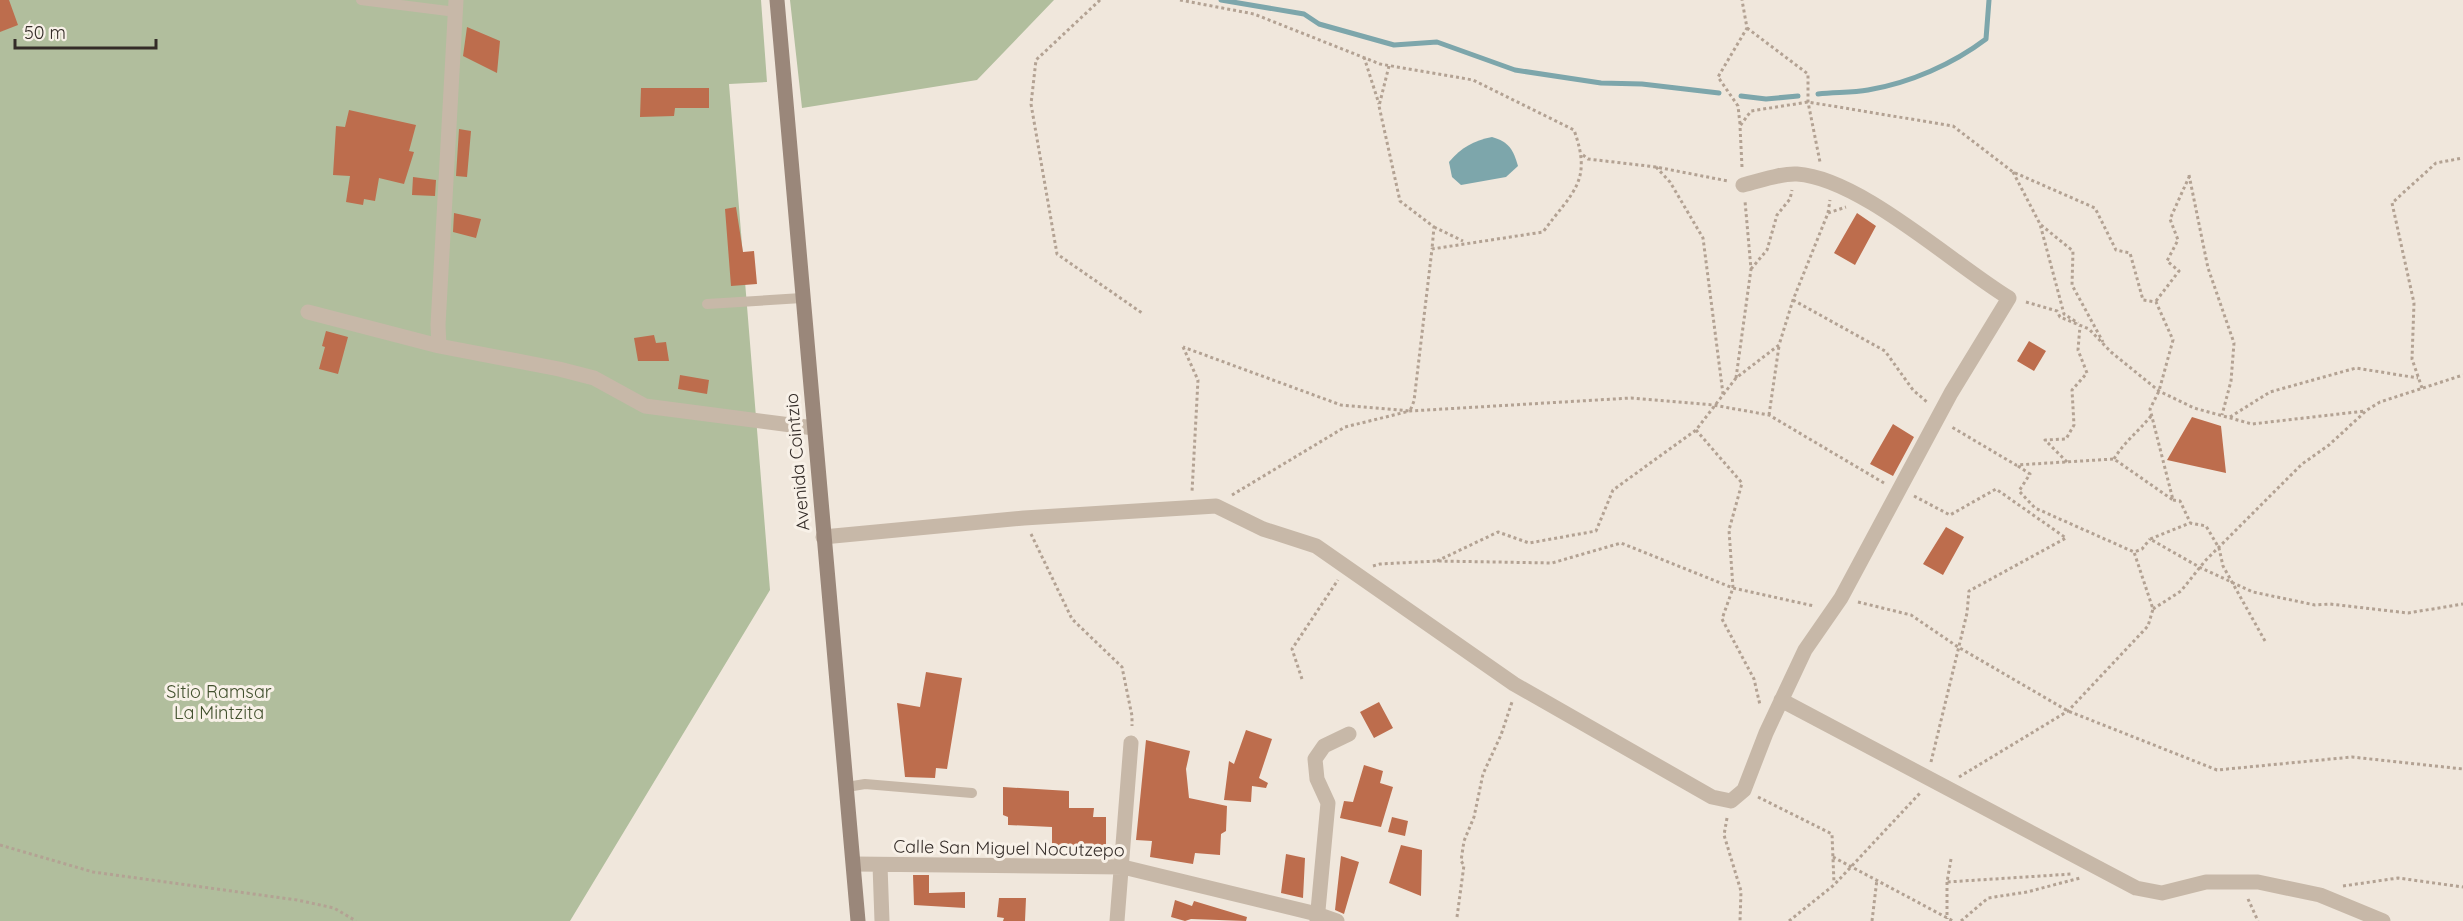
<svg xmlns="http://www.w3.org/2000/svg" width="2463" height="921" font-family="Quicksand,sans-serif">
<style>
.green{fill:#b1be9d}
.water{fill:#7da6ab}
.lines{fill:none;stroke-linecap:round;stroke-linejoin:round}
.stream{stroke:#7da6ab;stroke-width:5}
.building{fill:#bd6d4d}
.path{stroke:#b3a293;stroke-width:3;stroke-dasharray:3 3;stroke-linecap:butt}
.service{stroke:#c7b8a8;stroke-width:10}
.minor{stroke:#c7b8a8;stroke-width:15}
.secondary{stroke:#9a877a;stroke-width:15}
.labels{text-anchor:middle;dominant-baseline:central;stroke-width:6;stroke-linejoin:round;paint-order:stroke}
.street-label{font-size:18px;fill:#342c28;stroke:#f8f1e8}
.park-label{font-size:18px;fill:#42512e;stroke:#f8f1e8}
</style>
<rect width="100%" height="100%" fill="#f0e7dc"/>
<!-- green -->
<path class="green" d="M0 0H761L767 82 729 84 770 590 570 921H0Z
M790 0H1054L977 80 802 108Z"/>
<!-- water -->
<path class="water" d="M1492 137C1509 142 1513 149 1518 166L1506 177 1461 185 1452 177 1449 162C1462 147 1473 141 1492 137Z"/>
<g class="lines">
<!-- stream -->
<path class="stream" d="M1221 0 1304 14 1319 24 1394 45 1437 42 1515 70 1601 83 1642 84 1719 93
M1818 94C1835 92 1852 93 1868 90 1910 83 1953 64 1986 39L1989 0
M1741 96 1766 99 1798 96"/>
</g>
<!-- building -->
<path class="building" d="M0 0H9L18 25 0 32Z
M467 27 500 41 497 73 463 56Z
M641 88H709V108H675L674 116 640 117Z
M349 110 416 125 409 151 414 152 404 184 379 178 375 201 364 199 363 205 346 202 350 176 333 175 336 126 345 127Z
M459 129 471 131 467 177 456 176Z
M413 177 436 180 435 196 412 195Z
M736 207 743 252 754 251 757 284 731 286 725 209Z
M454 213 481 219 476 238 453 232Z
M1857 213 1876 226 1855 265 1834 253Z
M326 331 348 337 338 374 319 369 325 347 322 346Z
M654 335 656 343 666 342 669 361H638L634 338Z
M2029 341 2046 351 2034 371 2017 361Z
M680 375 709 380 707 394 678 389Z
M2192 417 2221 426 2226 473 2167 460Z
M1893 424 1914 437 1893 476 1870 464Z
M1946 527 1964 537 1943 575 1923 564Z
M926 672 962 678 947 769 936 768 935 778 905 777 897 703 920 707Z
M1379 702 1393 728 1374 738 1360 712Z
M1246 730 1272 739 1259 778 1268 783 1266 788 1252 786 1251 802 1224 800 1229 761 1234 764Z
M1146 740 1190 751 1186 769 1189 798 1227 806 1226 831 1221 834 1220 855 1195 853 1193 864 1150 857 1152 841 1136 840Z
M1364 765 1383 771 1380 783 1393 787 1381 827 1340 818 1344 801 1353 802Z
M1003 787 1069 791V808H1094L1093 817H1106V849L1052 848V827L1008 825V817L1003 815Z
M1392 817 1408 821 1405 836 1388 832Z
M1401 845 1422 850 1421 896 1389 883Z
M1286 854 1305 858 1303 898 1281 893Z
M1341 856 1359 862 1344 914 1335 910Z
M913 875H929V893L965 892V908L914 905Z
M999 898H1026L1025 921H1003L1004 918 997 917Z
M1175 900 1192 906 1194 901 1247 917 1246 921 1191 919 1185 921 1171 917Z"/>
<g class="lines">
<!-- path -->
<path class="path" d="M1100 0 1036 60 1031 104 1057 254 1142 313
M1180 0 1254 14 1380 64 1473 80 1574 130C1593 182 1572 192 1543 232L1432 249 1414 401 1410 411 1341 405 1183 347
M1747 28 1808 74V102L1820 162
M1364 57 1379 104
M1389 66 1379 106 1400 201 1434 227 1432 249
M1740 124 1738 106 1718 77 1747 28 1742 0
M1583 155 1588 159 1656 167 1728 181
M1656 167 1670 182 1703 238 1723 394
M1742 167 1740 126 1751 111 1808 102 1953 126 2013 172 2095 208 2116 250 2130 253 2143 300 2156 302 2173 340 2159 391 2150 409 2173 500 2114 459 2016 465 1950 426
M2013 172 2040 224 2064 314 2078 323
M2189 175 2208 268 2234 343 2231 381 2222 415
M1828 213 1830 200
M2041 225 2073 251 2072 285 2103 342
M1434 227 1463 241
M1751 269 1767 250 1777 215 1790 199 1792 190
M1793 300 1885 351 1913 390 1927 402
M2156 301 2179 271 2167 261 2178 240 2170 219 2189 177
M2026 302 2057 311 2060 317 2089 329 2111 352 2159 391 2194 408 2252 424 2365 411
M1183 347 1198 380 1192 492
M1736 378 1751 269 1745 201
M2422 388 2412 359 2414 303 2392 203 2436 163 2463 158
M1769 415 1779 346
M2230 417 2270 392 2356 368 2418 378
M1696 430 1742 483 1729 530 1733 588 1722 619 1754 679 1760 705
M2114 459C2124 442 2138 432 2151 416
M2067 462 2045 440 2066 439 2074 425 2072 390 2087 373 2078 350 2080 326
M2018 466 2030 474 2019 491 2035 508 2134 552
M1232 495 1345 427 1410 411 1631 398 1713 405 1769 415 1884 483
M1914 496 1950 515 1996 489 2066 538 1969 591 1967 613 1931 762
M2173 500 2180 501 2190 522
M1031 534 1072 619 1122 667 1132 716V726
M1437 561 1498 532 1529 543 1596 531 1613 490 1696 430 1736 378 1779 345 1793 300 1828 213 1846 207
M1373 566 1380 564 1437 561 1552 563 1621 543 1733 588 1814 606
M1858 602 1911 615 1958 647 2068 711 2217 770 2352 757 2463 769
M2153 609 2181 591 2205 561 2302 464 2329 445 2367 410 2380 402 2463 375
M2265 641 2223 566 2219 548 2206 526 2190 523 2150 539 2201 568 2253 592 2315 605 2330 604 2408 613 2463 604
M1302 679 1292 649 1338 580
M1959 777 2068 711 2148 626 2153 609 2134 552 2142 549 2150 539
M1758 797 1832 834 1834 883
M1727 818 1724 835 1741 891 1740 921
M0 845 93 872 297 900 334 908 356 921
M1833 857 1953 921
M1951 859 1947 882 2072 874
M1947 882V919
M2343 886 2398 878 2463 887
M2248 899 2258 921
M1457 917 1464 865 1461 861 1464 841 1474 817 1483 774 1501 735 1512 702
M1789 921 1834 885 1920 793
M1872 921 1877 879
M1961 921 1988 898 2027 892 2080 878"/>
<!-- service -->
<path class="service" d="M361 0 456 12
M707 304 802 298
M847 787 865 784 972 793"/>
<!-- minor -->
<path class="minor" d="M308 312 439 346 559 369 594 378 645 406 814 428
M439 346 438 325 456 0
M823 537 1024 518 1216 506 1263 529 1316 546 1514 684 1712 797 1731 801 1744 790 1766 733 1805 650 1841 598 1951 393 2009 298C1953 264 1860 178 1797 174 1781 173 1760 181 1743 185
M1781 700 2136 888 2162 893 2206 882H2258L2320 895 2383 921
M854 864 1123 867 1317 914 1337 921
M880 865 882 921
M1117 921 1131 743
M1317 921 1328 803 1317 779 1315 759 1324 746 1349 734"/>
<!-- secondary -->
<path class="secondary" d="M777 0 858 921"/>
</g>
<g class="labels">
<!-- street labels -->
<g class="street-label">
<text transform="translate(797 462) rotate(-95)">Avenida Cointzio</text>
<text transform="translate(1009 848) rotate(1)">Calle San Miguel Nocutzepo</text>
</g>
<!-- park labels -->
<g class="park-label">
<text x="219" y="691">Sitio Ramsar<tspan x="219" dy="21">La Mintzita</tspan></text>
</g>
</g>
<!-- scale -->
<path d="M15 39v9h141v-9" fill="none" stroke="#342c28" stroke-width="3"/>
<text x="24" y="39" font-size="18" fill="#342c28" stroke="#f8f1e8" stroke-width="4.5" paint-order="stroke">50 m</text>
</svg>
